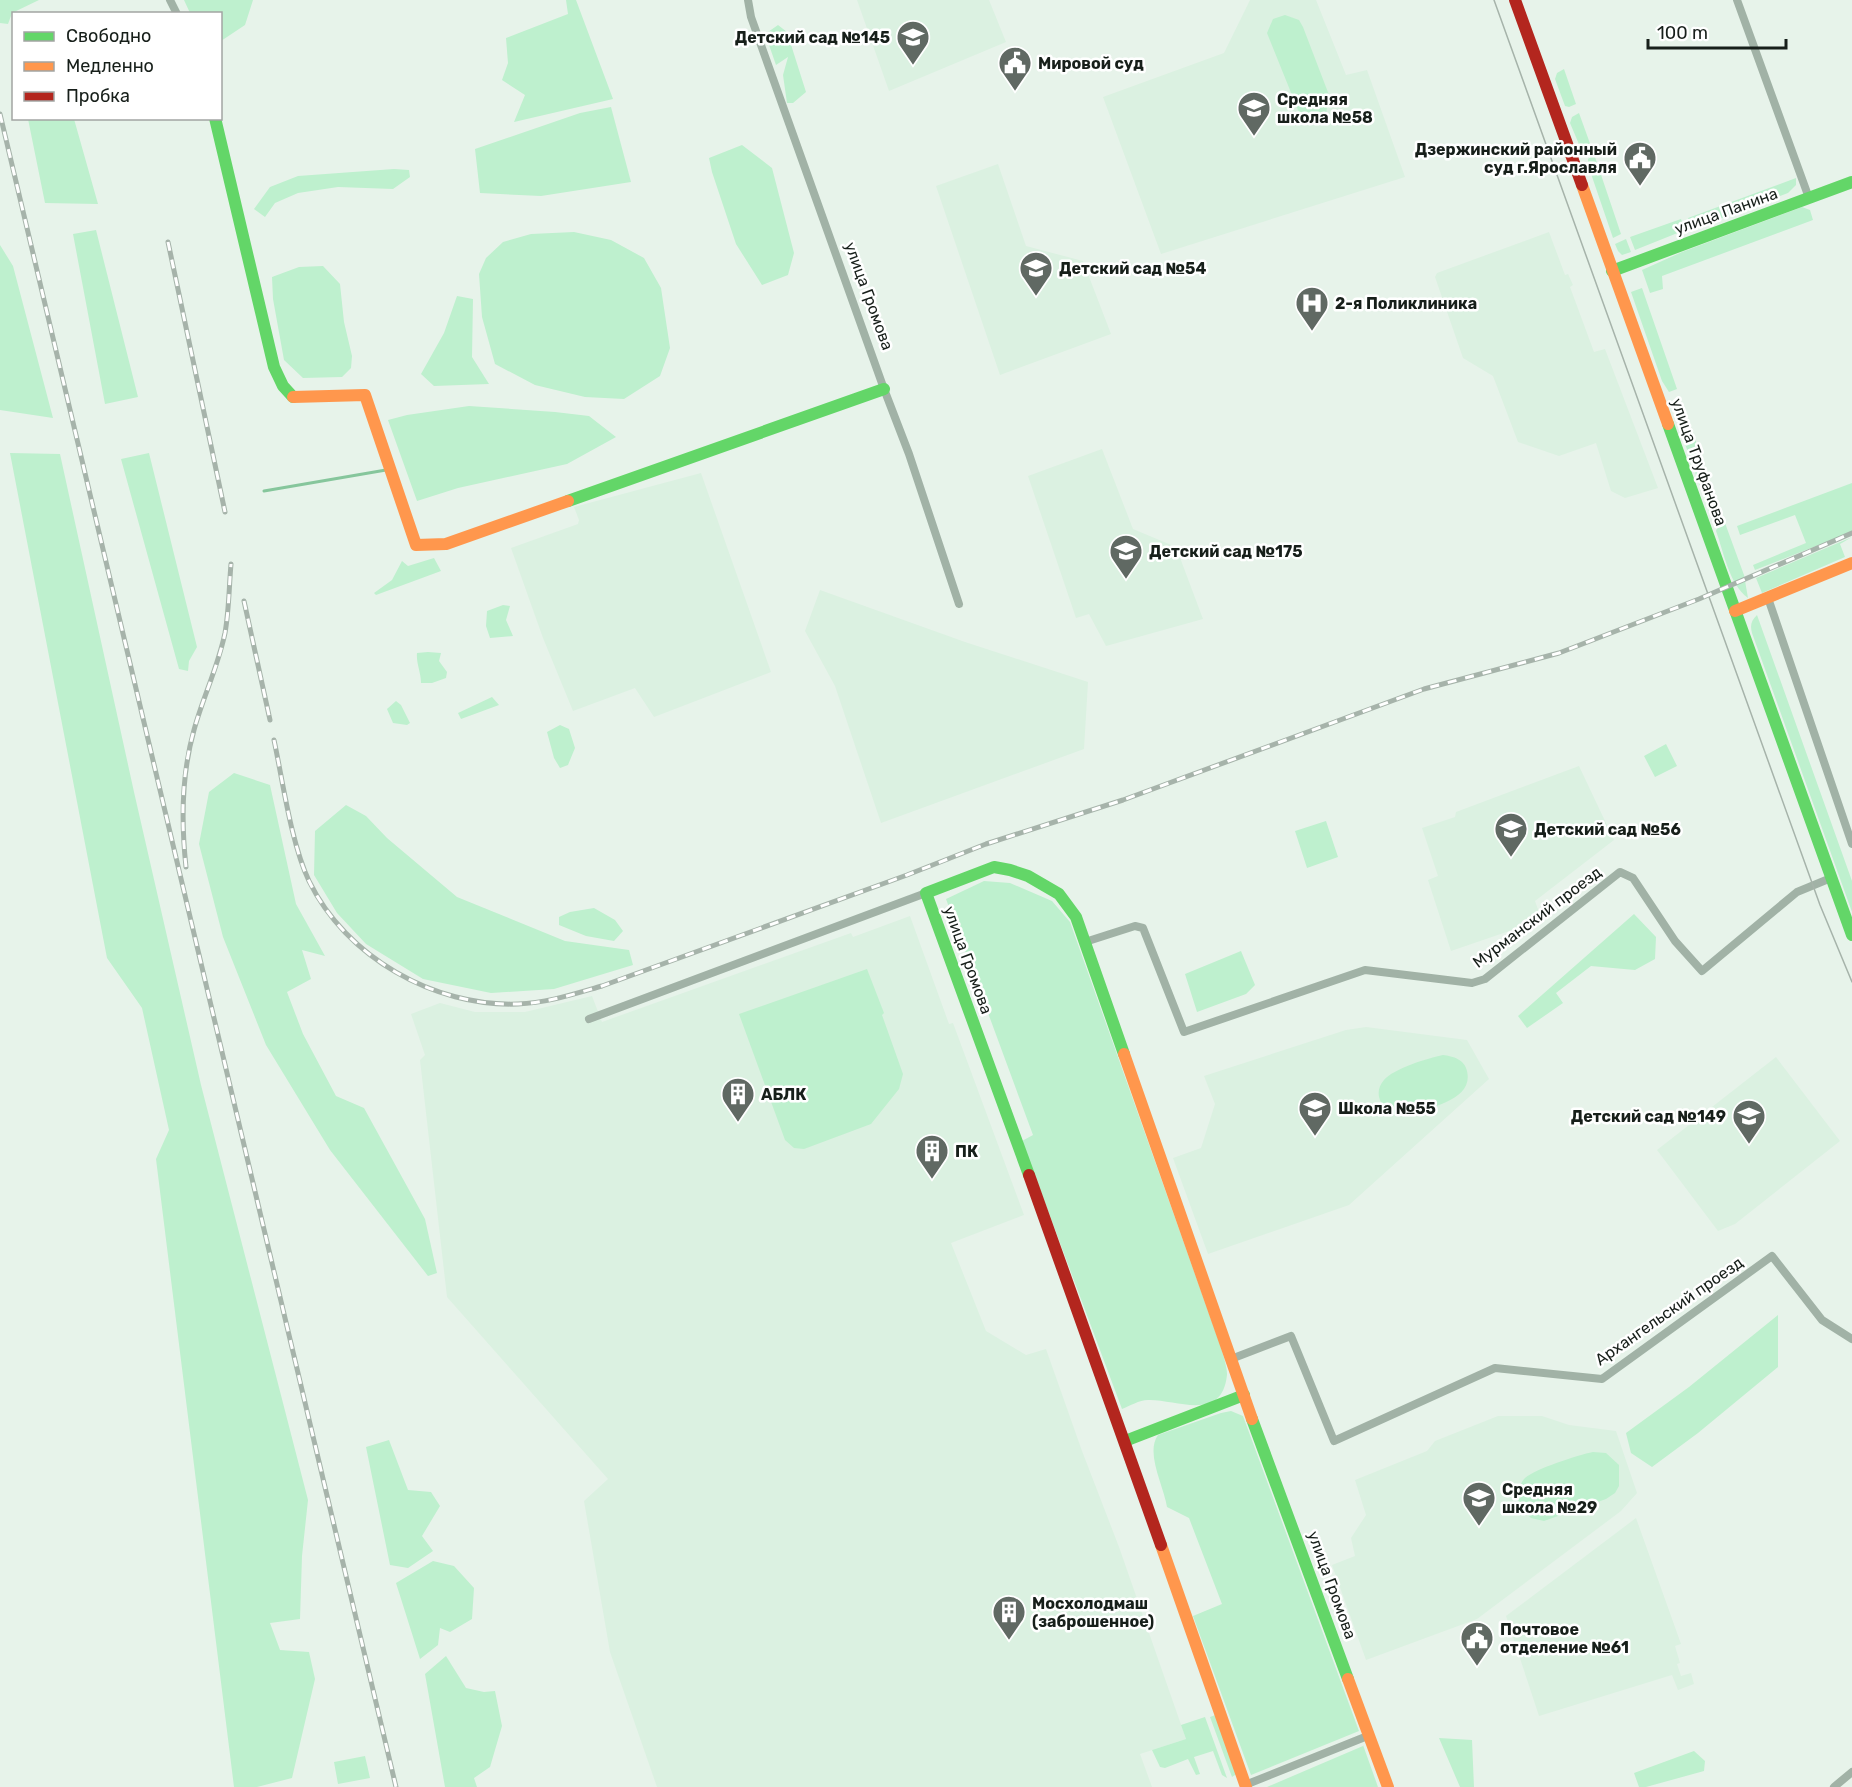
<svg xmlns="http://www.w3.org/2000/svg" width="1852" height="1787" font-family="Rubik,sans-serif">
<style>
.built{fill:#dbf1e1}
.green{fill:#bef0ce}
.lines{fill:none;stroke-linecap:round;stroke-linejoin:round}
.stream{stroke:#86c69c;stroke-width:3}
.street{stroke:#a1b2a6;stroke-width:8}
.fast{stroke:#63d668;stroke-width:12}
.slow{stroke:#ff974d;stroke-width:12}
.jam{stroke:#b3261e;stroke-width:12}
.tram{stroke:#a6b3aa;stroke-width:1.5}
.rail-casing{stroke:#a6b3aa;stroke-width:5}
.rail{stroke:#fff;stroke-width:3;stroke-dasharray:9;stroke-linecap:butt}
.labels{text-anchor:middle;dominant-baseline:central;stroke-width:5;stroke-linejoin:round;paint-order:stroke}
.poi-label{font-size:16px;font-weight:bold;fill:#171f1a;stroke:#fff;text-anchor:start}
.street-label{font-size:16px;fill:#171f1a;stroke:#fff}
</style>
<rect width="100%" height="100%" fill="#e7f3ea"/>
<!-- built -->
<path class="built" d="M857 0H989L1006 42 889 91Z
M1250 0H1316L1346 75 1367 70 1405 177 1161 254 1103 97 1224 53Z
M998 164 1026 246 1083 261 1111 334 1000 375 936 186Z
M1549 232 1565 275 1568 274 1573 285 1570 287 1594 352 1605 349 1658 488 1625 498 1611 491 1596 443 1559 456 1518 442 1493 376 1463 358 1435 277 1437 273Z
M1102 449 1133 529 1176 547 1203 619 1106 646 1089 614 1076 618 1028 476Z
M701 473 771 672 654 717 635 688 573 711 543 638 511 548 578 524 579 520 574 507Z
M820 590 965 642 1088 682 1084 749 881 823 835 686 805 631Z
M1579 766 1614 840 1535 901 1540 915 1527 925 1451 951 1428 880 1438 876 1422 828 1455 817 1456 812Z
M910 916 949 1024 953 1023 1024 1215 951 1243 986 1331 1026 1355 1046 1349 1082 1451 1119 1547 1186 1739 1140 1754 1152 1787H657L610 1652 584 1501 608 1479 447 1297 420 1060 425 1055 411 1014 440 1003 475 1012H525L592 996 602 1022 851 933 853 937Z
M1366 1027 1467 1040 1489 1079 1349 1205 1208 1254 1173 1158 1201 1148 1215 1104 1204 1076 1346 1030Z
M1776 1057 1840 1141 1735 1224 1718 1231 1657 1150Z
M1498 1416H1542L1569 1425 1616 1431 1637 1493 1621 1511 1477 1619 1366 1660 1332 1565 1355 1556 1351 1538 1366 1515 1355 1480 1427 1451 1435 1441Z
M1636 1518 1681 1644 1675 1646 1680 1663 1677 1664 1681 1676 1691 1673 1694 1684 1678 1690 1672 1675 1539 1716 1506 1616Z"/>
<!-- green -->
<path class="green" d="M0 0H39L12 13 8 24 0 23Z
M184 0H253L245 25 221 41 220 14 190 13Z
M566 0H576L613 99 514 122 525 95 502 80 508 63 506 38 568 14Z
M1285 15 1299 20 1303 27 1329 95 1326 114 1315 122 1302 117 1298 110 1267 33 1273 19Z
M778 25 787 32 806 92 793 103H787L783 75 788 57 776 65 769 45 768 32Z
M1564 69 1576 104 1569 107 1565 106 1555 79 1557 73Z
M611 107 631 182 541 196 480 193 475 149 580 113Z
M1579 113 1592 149 1588 150 1581 149 1570 123 1572 117Z
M28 119H74L98 204 45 203Z
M742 145 772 168 794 253 788 275 762 285 736 244 712 172 709 158Z
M1594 154 1621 234 1613 238 1588 165V159Z
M394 169 409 170 410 177 393 189 338 187 298 193 275 203 265 217 254 209 270 187 298 176Z
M1796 178V185L1788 193 1699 227 1689 222 1688 218Z
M1802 207 1810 210 1813 220 1662 276 1663 289 1650 293 1642 270 1682 252Z
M1681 219 1683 225 1680 232 1635 250 1630 237Z
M96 230 138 397 105 404 73 234Z
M574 232 611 240 644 258 661 288 670 348 660 376 624 399 585 397 535 385 495 364 482 317 479 274 486 258 503 242 531 234Z
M1626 239 1631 252 1622 255 1618 251 1615 244Z
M0 245 13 266 53 418 0 410Z
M323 266 340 284 344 322 352 356 351 368 342 377 303 378 284 360 273 299 272 277 299 267Z
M1642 288 1677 389 1669 392 1662 381 1631 292Z
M457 296 473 299 472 357 489 384 434 386 421 374 444 333Z
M469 406 555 412 589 416 616 437 567 464 458 488 417 501 388 420 407 415Z
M1693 433 1721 513 1716 515 1710 514 1684 441 1686 435Z
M10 453 60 454 134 792 201 1085 308 1500 302 1556 300 1619 270 1623 280 1650 309 1652 315 1679 292 1778 257 1787H234L156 1159 169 1130 142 1008 107 958Z
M149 453 197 647 189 661 188 671 179 669 121 459Z
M1852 483V532L1755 570 1753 565 1806 543 1795 515 1740 535 1737 526Z
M1721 523H1725L1744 575 1748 598C1729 584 1724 553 1716 531L1718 525Z
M1852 537 1840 544 1845 557 1762 593 1756 578Z
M434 558 441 571 376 595 374 593 392 580 402 561 408 566Z
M503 605 510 606 506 620 513 636 490 638 486 626 487 611Z
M1757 615 1852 881V912L1752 633C1750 625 1751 621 1757 615Z
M428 652 441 653 439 661 447 672 446 678 432 683H421C421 672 416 663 417 653Z
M492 697 499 705 461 719 458 713Z
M396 701 401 705 410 723 407 725 393 723 387 709Z
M560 725 569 729 575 748 568 765 560 768 554 758 547 732Z
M1666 744 1677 766 1655 777 1644 756Z
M234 773 270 785 296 904 325 956 302 950 311 979 287 992 303 1034 336 1096 364 1108 425 1219 437 1273 428 1276 330 1150 266 1045 223 937 199 844 209 792Z
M346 805 366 816 387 838 457 897 565 941 629 950 633 965 554 989 491 993 423 979 366 944 337 913 314 875 315 831Z
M1326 821 1338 857 1307 868 1295 831Z
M984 881 1010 883 1052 901 1070 922 1212 1322C1216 1333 1228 1365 1227 1375 1222 1423 1176 1399 1148 1400 1139 1400 1130 1406 1122 1409L1022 1141 1033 1135 946 899Z
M594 908 615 920 623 931 614 941 586 936 559 925V917L570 912Z
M1634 914 1656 937 1655 959 1635 970 1591 966 1556 993 1563 1003 1527 1028 1518 1016Z
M1241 951 1255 985 1246 994 1197 1012 1185 974Z
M867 969 884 1013 882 1015 903 1074 899 1089 871 1124 804 1149 794 1148 785 1140 739 1014Z
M1443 1055C1453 1056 1465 1060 1467 1071 1474 1100 1431 1107 1411 1114 1391 1121 1368 1098 1384 1080 1393 1069 1428 1058 1443 1055Z
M1778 1315V1367L1698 1433 1652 1467 1631 1453 1626 1433 1689 1387Z
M1231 1411 1243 1416 1359 1731 1251 1775 1193 1616 1222 1604 1189 1518 1167 1507C1164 1486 1145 1453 1158 1435L1221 1413Z
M389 1440 408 1490 431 1492 440 1506 422 1536 433 1551 408 1568 390 1565 366 1447Z
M1593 1452 1606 1453 1619 1465V1486L1615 1493 1606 1499 1544 1521 1531 1518 1519 1506C1518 1497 1518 1485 1525 1478 1535 1469 1578 1455 1593 1452Z
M433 1561 454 1566 474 1588 472 1619 450 1632 440 1628 438 1645 420 1659 396 1583Z
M446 1656 466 1688 484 1692 495 1691 502 1726 490 1767 474 1778 477 1787H445L425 1674Z
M1218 1714 1238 1773 1232 1777 1210 1717Z
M1205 1717 1227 1778 1222 1775 1213 1751 1194 1757 1200 1774 1196 1775 1188 1759 1165 1768 1160 1767 1152 1750 1186 1739 1181 1725Z
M1439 1738 1472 1740 1474 1787H1460Z
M1363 1745 1378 1787H1267L1363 1746Z
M1694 1751 1705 1761 1704 1771 1646 1787H1639L1634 1773Z
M365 1756 370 1778 338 1784 334 1762Z"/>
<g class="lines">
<!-- stream -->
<path class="stream" d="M264 491 386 470"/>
<!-- street -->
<path class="street" d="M170 0 177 14
M748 0 751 17 884 389 909 454 959 604
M1737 0 1809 198
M1768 598 1852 844
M1085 942 1135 926 1143 928 1184 1032 1365 970 1472 983 1485 979 1620 872 1633 878 1675 941 1702 971 1797 892 1831 878
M589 1019 926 893
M1231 1359 1291 1336 1334 1441 1495 1368 1602 1379 1772 1256 1822 1320 1852 1339
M1245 1785 1370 1735
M1834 1787 1852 1772"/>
<!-- fast -->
<path class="fast" d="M215 118 274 367 283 386 293 397
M1612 271 1852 182
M1668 424 1852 935
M568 501 884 389
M1029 1175 926 893 994 867 1010 870 1028 876 1059 894 1076 917 1124 1054
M1252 1419 1348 1679
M1125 1441 1244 1395"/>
<!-- slow -->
<path class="slow" d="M1582 185 1668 424
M293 397 365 395 416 545 446 544 568 501
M1735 611 1852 563
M1124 1054 1252 1419
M1161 1545 1246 1787
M1348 1679 1388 1787"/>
<!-- jam -->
<path class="jam" d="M1515 0 1582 185
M1029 1175 1161 1545"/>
<!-- tram -->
<path class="tram" d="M1494 0 1820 905 1852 982"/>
<!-- rail casing -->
<g class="rail-casing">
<path id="rail" d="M0 114 396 1787
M168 242 225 512
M244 601 270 720
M274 740C283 782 291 843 309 881 346 957 434 1007 518 1004 547 1003 574 994 602 986L907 875 986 844 1123 800 1424 689 1559 653 1699 599 1852 533
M186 867C181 821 181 776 194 730 203 697 218 667 225 633 229 611 229 587 231 564"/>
</g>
<!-- rail -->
<use href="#rail" class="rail"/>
</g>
<!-- icons -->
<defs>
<g id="school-pin" transform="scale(1.725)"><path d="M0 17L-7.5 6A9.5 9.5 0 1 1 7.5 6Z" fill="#606963" stroke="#fff"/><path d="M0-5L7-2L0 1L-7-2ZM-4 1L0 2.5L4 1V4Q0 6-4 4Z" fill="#fff"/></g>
<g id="civic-pin" transform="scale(1.725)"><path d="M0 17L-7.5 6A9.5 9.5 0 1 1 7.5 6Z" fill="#606963" stroke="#fff"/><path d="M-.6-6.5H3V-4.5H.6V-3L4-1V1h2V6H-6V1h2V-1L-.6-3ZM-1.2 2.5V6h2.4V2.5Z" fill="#fff"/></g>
<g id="hospital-pin" transform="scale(1.725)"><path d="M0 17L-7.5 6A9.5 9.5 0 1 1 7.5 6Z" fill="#606963" stroke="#fff"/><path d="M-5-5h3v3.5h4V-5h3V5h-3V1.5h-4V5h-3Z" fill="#fff"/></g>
<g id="building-pin" transform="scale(1.725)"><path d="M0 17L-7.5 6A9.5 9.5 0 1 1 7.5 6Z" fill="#606963" stroke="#fff"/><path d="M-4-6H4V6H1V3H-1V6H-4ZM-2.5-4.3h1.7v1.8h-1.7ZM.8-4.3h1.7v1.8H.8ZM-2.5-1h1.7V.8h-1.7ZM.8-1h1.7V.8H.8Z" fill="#fff"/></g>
</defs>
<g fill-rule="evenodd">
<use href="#school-pin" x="913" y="37"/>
<use href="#civic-pin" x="1015" y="63"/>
<use href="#school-pin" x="1254" y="108"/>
<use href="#civic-pin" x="1640" y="158"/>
<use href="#school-pin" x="1036" y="268"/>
<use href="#hospital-pin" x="1312" y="303"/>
<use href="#school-pin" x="1126" y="551"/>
<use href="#school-pin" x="1511" y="829"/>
<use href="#building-pin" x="738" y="1094"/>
<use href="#school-pin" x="1315" y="1108"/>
<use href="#school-pin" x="1749" y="1116"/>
<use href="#building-pin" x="932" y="1151"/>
<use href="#school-pin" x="1479" y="1498"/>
<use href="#building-pin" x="1009" y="1612"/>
<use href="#civic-pin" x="1477" y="1638"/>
</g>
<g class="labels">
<!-- poi labels -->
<g class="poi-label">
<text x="890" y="37" text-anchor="end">Детский сад №145</text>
<text x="1038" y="63">Мировой суд</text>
<text x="1277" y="99">Средняя<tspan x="1277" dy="18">школа №58</tspan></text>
<text x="1617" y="149" text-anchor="end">Дзержинский районный<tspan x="1617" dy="18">суд г.Ярославля</tspan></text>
<text x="1059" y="268">Детский сад №54</text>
<text x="1335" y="303">2-я Поликлиника</text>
<text x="1149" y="551">Детский сад №175</text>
<text x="1534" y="829">Детский сад №56</text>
<text x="761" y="1094">АБЛК</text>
<text x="1338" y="1108">Школа №55</text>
<text x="1726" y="1116" text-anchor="end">Детский сад №149</text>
<text x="955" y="1151">ПК</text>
<text x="1502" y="1489">Средняя<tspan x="1502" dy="18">школа №29</tspan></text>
<text x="1032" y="1603">Мосхолодмаш<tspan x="1032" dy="18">(заброшенное)</tspan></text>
<text x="1500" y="1629">Почтовое<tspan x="1500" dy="18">отделение №61</tspan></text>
</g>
<!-- street labels -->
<g class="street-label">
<text transform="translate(1726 211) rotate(-20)">улица Панина</text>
<text transform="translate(869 296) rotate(70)">улица Громова</text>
<text transform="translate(1699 462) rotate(70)">улица Труфанова</text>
<text transform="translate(1537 917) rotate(-37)">Мурманский проезд</text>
<text transform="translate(968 960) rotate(70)">улица Громова</text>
<text transform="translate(1669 1311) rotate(-35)">Архангельский проезд</text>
<text transform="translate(1332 1585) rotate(70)">улица Громова</text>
</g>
</g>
<!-- legend -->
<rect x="12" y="12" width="210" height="108" fill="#ffffff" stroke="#a2a5a3" stroke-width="1.5"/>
<rect x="24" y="32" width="30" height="9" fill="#63d668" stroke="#a2a5a3" stroke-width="1.5"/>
<text x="66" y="42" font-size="18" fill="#171f1a">Свободно</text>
<rect x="24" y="62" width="30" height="9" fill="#ff974d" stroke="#a2a5a3" stroke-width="1.5"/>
<text x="66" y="72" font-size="18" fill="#171f1a">Медленно</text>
<rect x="24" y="92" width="30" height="9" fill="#b3261e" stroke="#a2a5a3" stroke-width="1.5"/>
<text x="66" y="102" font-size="18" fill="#171f1a">Пробка</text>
<!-- scale -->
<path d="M1648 39v9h138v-9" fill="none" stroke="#171f1a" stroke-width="3"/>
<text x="1657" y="39" font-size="18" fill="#171f1a" stroke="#ffffff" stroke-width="4.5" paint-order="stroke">100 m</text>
</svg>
